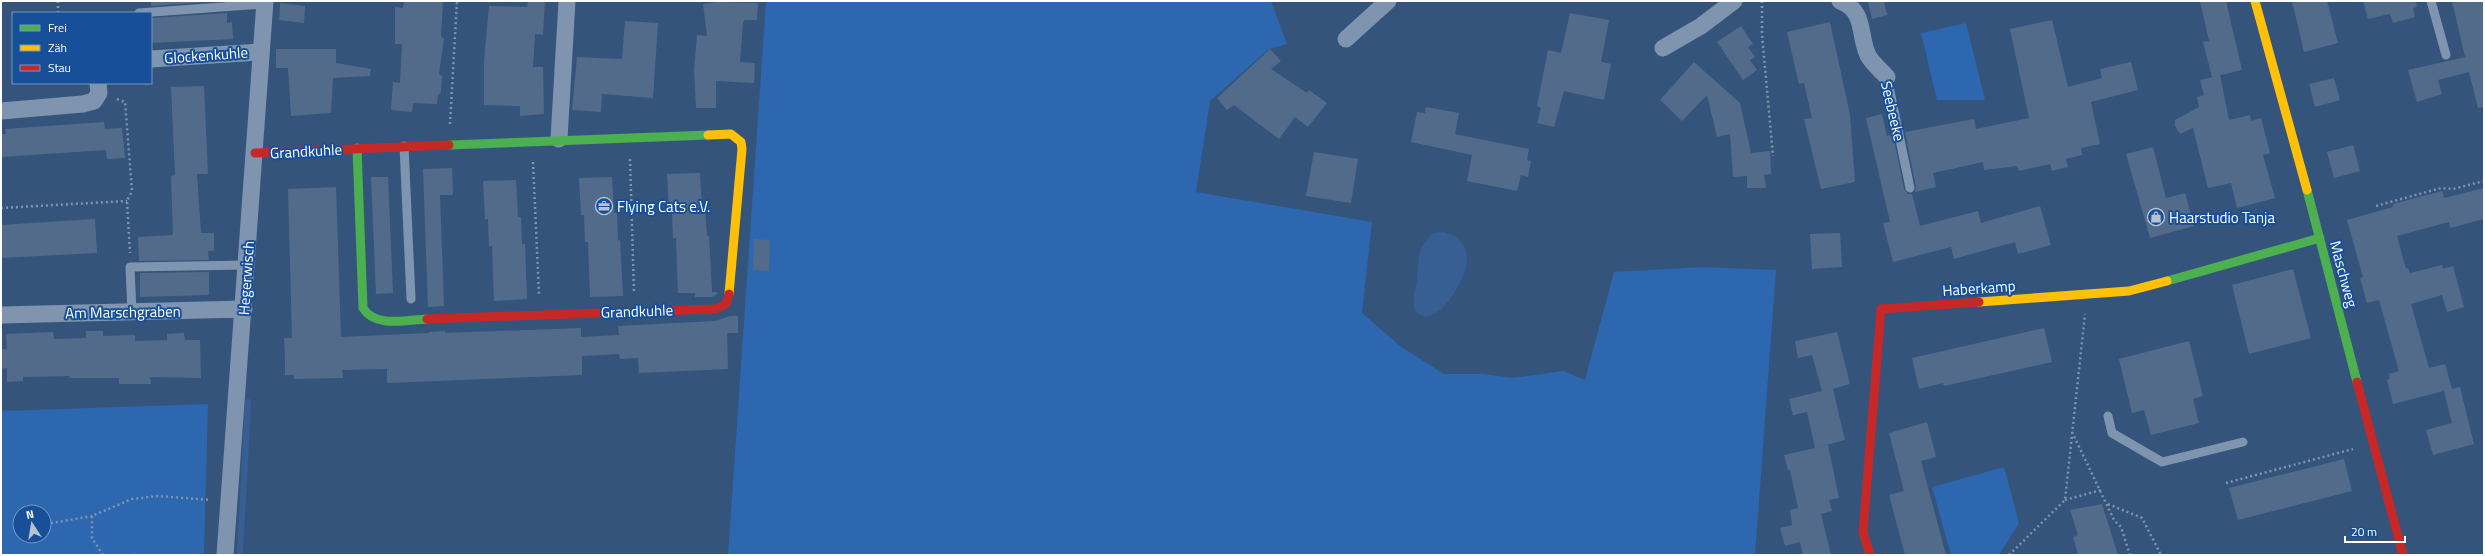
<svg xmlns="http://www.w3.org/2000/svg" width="2485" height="556" font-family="'Titillium Web',sans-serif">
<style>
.green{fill:#2c67af;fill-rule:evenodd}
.water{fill:#385f93}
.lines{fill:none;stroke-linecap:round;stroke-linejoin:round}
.stream{stroke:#385f93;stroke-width:6}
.building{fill:#526b8b}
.path{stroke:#7f94ae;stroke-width:2.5;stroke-dasharray:2 3;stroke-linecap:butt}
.lane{stroke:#7f94ae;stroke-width:9}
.street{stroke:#7f94ae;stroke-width:17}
.fast{stroke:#4caf50;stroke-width:9}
.slow{stroke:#ffc107;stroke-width:9}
.jam{stroke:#c62828;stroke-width:9}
.labels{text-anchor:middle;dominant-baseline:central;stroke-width:4;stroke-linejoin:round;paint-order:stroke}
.street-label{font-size:15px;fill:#fff;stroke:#175099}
.poi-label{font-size:15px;fill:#fff;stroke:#175099;text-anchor:start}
</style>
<rect width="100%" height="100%" fill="#34547c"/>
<!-- green -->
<path class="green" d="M766 1H1271L1287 44 1269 49 1210 101 1196 192 1372 222 1362 313 1400 346 1444 374H1483L1513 378 1563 371 1585 380 1614 272 1703 267 1776 270 1755 555H728Z
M1966 23 1985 100H1937L1921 33Z
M208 404 204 555H1V411ZM20 512H44V536H20Z
M2004 467 2019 523 1999 555H1951L1932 487Z"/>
<!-- water -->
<path class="water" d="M1444 232C1480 243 1467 276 1450 299 1444 306 1438 314 1429 316 1423 317 1420 315 1415 311 1411 296 1416 292 1417 278 1420 255 1415 253 1433 233Z"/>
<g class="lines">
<!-- stream -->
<path class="stream" d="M240 555 248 402"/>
</g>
<!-- building -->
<path class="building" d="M151 1H222L151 6Z
M404 1H443L441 36 444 39 439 74 442 76 441 92 438 95 437 104 413 103 412 112 391 110 393 82 400 83 402 44H395V7L403 8Z
M528 1H545L543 35 535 34 533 67H543L544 114 520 116V106L484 105V60L489 6 527 7Z
M1868 1H1884L1887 15 1872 19Z
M2200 1H2226L2242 70 2212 77 2203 42 2209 41Z
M2292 1H2327L2338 43 2304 52Z
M2363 1H2416L2417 7 2413 8 2415 17 2393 23 2390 14 2368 19Z
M2452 1H2484V107L2478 108 2469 72 2438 80 2442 94 2417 102 2408 70 2465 57Z
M717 2 758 3 757 20H745L743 22 740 62 755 63 754 83 716 81V108H696L694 70 697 35 707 36 703 4Z
M280 3 305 6 304 23 279 20Z
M227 13V23L232 22 233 39 151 43V18Z
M1570 13 1609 20 1601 62 1611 64 1604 100 1564 91 1554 127 1537 123 1541 108 1537 106 1548 50 1561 53Z
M2052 20 2068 87 2102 78 2100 69 2131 62 2138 90 2091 102 2100 144 2081 148 2082 155 2066 159 2068 167 2052 171 2050 164 2019 171 2017 166 1984 170 1983 162 1933 173 1936 187 1915 192 1916 187 1905 132 1974 119 1976 129 2029 118 2010 29Z
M625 21 658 23 653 98 602 94 601 112 572 110 577 57 622 59Z
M1830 22 1850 115 1855 182 1821 189 1804 119 1812 118 1804 83 1799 84 1787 32Z
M1741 26 1753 44 1748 47 1755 57 1750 60 1757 70 1743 80 1717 42Z
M276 49H336V63L371 69 370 76 333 78 331 113 291 116 288 68H276Z
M1270 49 1281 61 1271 69 1307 93 1309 90 1327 103 1308 127 1295 117 1279 139 1234 105 1227 110 1217 98Z
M1694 62 1740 103 1751 153 1770 151 1771 174 1764 175 1766 188H1747V176L1733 177 1730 134 1717 137 1707 95 1682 121 1660 100Z
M2220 75 2229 120 2250 115 2251 121 2261 118 2270 153 2263 155 2275 198 2237 208 2231 183 2208 188 2193 128 2180 134 2175 126V120L2199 107 2197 97 2204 95 2200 80Z
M2334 78 2340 100 2315 107 2309 84Z
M204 86 208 174H197L201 233H214V251H208L209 260 139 261 138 237 173 235 171 176 175 175 171 87Z
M1426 107 1459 113 1455 134 1529 149 1527 160 1531 161 1528 177 1521 175 1517 191 1467 181 1472 155 1411 142 1417 112 1425 113Z
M1882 114 1887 136 1893 135 1904 189 1908 194H1912L1920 226 1978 211 1981 223 2040 206 2051 245 2018 254 2015 242 1954 259 1951 247 1893 262 1883 223 1890 222 1866 118Z
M104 122 105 129 122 128 125 158 107 159 106 150 1 157V134H6L5 129Z
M2353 145 2360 171 2334 178 2327 152Z
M2153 147 2166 198 2185 193 2194 226 2150 238 2126 154Z
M1314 152 1358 159 1351 203 1306 196Z
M452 168 453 195H440L444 306 428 307 423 169Z
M700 173 702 209H705L707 236H709L712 292H717V294L712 297H695V293H678L676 238H673L672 211H669L667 174Z
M371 177H388L393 293 376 294Z
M612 177 614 213H617L618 241 620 240 623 296 590 297 588 242H585L584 215H581L579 178Z
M516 180 518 217H521L522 244H525L527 299 494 301 492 246H489L488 219H485L483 181Z
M336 187 341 337 429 333V332L445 331V333L581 328V337L619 335 618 326 715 321 730 316H738V333H727L728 369 639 373 638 358 620 359 619 354 582 356V375L387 383V369L342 370 343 378 294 379V375H285V357L284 338H292L288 189Z
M2484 188V219L2450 228 2449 222 2397 236 2406 269 2408 268 2410 273 2442 265 2443 269 2453 266 2464 307 2447 312 2442 295 2411 304 2429 368 2445 364 2452 389 2460 387 2474 444 2433 455 2426 430 2452 423 2444 391 2393 404 2387 380 2390 378 2389 374 2399 371 2379 300 2367 303 2360 278 2363 277 2347 220 2393 207V204L2442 191 2444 198Z
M95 219 97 253 1 258V225Z
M1840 233 1842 267 1812 269 1810 234Z
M754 239 770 240 769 271 753 270Z
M2293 269 2311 338 2249 354 2232 285Z
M209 272V295L140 297V273Z
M2044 328 2052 362 1944 386 1943 383 1919 389 1912 358Z
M86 331H103V336L135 335V341L167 340V334L184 333 185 340H200L201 378 150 377 151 384H119V378H69L70 376 23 377V381L7 382V368L1 369V349H7L6 334 53 332 54 339 86 338Z
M1837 332 1850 384 1833 389 1845 440 1816 448 1828 445 1839 498 1829 500 1832 511 1821 514 1831 555H1803L1800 542 1785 546 1780 528 1792 525 1790 510 1798 508 1790 470H1788L1784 455 1815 448 1807 412 1793 415 1789 399 1822 391 1812 355 1798 358 1795 341Z
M2189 341 2203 396 2193 399 2199 423 2151 435 2144 410 2132 413 2119 359Z
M1927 422 1936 457 1921 461 1946 555H1905L1889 495 1904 491 1889 433Z
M2344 459 2352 491 2238 520 2229 488Z
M2102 504 2118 555H2078L2073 537 2078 535 2070 510Z"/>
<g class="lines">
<!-- path -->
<path class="path" d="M58 1V13
M1762 1V35L1773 156
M117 99 125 102 132 191 127 201 130 253
M450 124 457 1
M630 159 634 292
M533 162 539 294
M2376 206 2441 188 2453 189 2484 181
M1 208 127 201
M2072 432 2114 520 2121 527 2130 555
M2226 483 2353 449
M2065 500 2101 490
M2108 504 2142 518 2161 555
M46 524 92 516
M103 555 92 538V516L132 499 158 496 211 500
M133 555H135
M2009 555 2065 500 2085 314"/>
<!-- lane -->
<path class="lane" d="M2431 1 2446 55
M139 13 264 4
M1887 77 1910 188
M404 146 411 299
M132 312 130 267 247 265
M2108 416 2112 433 2162 462 2243 442"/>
<!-- street -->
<path class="street" d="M1840 1C1865 10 1859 34 1867 53 1870 62 1881 70 1887 77
M1346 39 1388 1
M1663 48 1701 26 1734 1
M151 59 261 52
M1 111 83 104 94 101 99 93 98 83
M559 139 567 1
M1 315 244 309
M225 555 265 1"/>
<!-- fast -->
<path class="fast" d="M449 145 708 135
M357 148 363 308C375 328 406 320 427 319
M2307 190 2357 382
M2167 281 2320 238"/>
<!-- slow -->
<path class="slow" d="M2255 1 2307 190
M708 135 731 134 741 142 742 149 729 294
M1979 302 2129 291 2167 281"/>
<!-- jam -->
<path class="jam" d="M255 153 449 145
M427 319 715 309 726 304 729 294
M2357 382 2403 555
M1870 555 1863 532 1881 309 1979 302"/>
</g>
<!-- icons -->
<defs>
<g id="office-ring" transform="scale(0.9)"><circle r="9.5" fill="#175099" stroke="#b8c3d1" stroke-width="1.5"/><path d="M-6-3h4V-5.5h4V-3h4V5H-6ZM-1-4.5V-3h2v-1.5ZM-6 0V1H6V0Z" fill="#b8c3d1"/></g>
<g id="shop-ring" transform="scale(0.9)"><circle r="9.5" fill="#175099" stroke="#b8c3d1" stroke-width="1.5"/><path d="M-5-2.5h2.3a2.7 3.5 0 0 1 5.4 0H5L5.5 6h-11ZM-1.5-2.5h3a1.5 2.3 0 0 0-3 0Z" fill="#b8c3d1"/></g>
</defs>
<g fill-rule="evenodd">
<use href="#office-ring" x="604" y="206"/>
<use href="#shop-ring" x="2156" y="217"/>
</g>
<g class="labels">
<!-- street labels -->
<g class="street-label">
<text transform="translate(206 55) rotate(-4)">Glockenkuhle</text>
<text transform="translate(1893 111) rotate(77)">Seebeeke</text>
<text transform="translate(306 151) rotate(-3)">Grandkuhle</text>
<text transform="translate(2344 274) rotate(75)">Maschweg</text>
<text transform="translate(246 278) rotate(-86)">Hegerwisch</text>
<text transform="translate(1979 288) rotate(-4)">Haberkamp</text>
<text transform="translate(637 311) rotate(-2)">Grandkuhle</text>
<text transform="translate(123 312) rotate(-1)">Am Marschgraben</text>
</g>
<!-- poi labels -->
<g class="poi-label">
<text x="617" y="206">Flying Cats e.V.</text>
<text x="2169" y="217">Haarstudio Tanja</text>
</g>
</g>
<!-- border -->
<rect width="2485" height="556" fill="none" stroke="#ffffff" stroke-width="4"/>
<!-- legend -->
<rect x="12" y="12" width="140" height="72" fill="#175099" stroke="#7496c2"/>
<rect x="20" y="25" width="20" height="6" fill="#4caf50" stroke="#7496c2"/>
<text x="48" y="32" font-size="12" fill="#ffffff">Frei</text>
<rect x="20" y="45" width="20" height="6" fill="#ffc107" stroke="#7496c2"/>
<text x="48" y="52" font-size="12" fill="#ffffff">Zäh</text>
<rect x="20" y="65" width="20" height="6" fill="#c62828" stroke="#7496c2"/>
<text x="48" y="72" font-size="12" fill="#ffffff">Stau</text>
<!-- north arrow -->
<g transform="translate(32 524) rotate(348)"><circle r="19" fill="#175099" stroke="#7496c2"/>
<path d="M0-3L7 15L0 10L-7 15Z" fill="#b8c3d1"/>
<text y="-6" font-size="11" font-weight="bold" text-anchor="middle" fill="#ffffff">N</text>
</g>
<!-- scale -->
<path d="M2345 536v6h60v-6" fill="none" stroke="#ffffff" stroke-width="2"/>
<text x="2351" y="536" font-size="12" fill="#ffffff" stroke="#175099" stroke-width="3" paint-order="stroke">20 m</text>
</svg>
